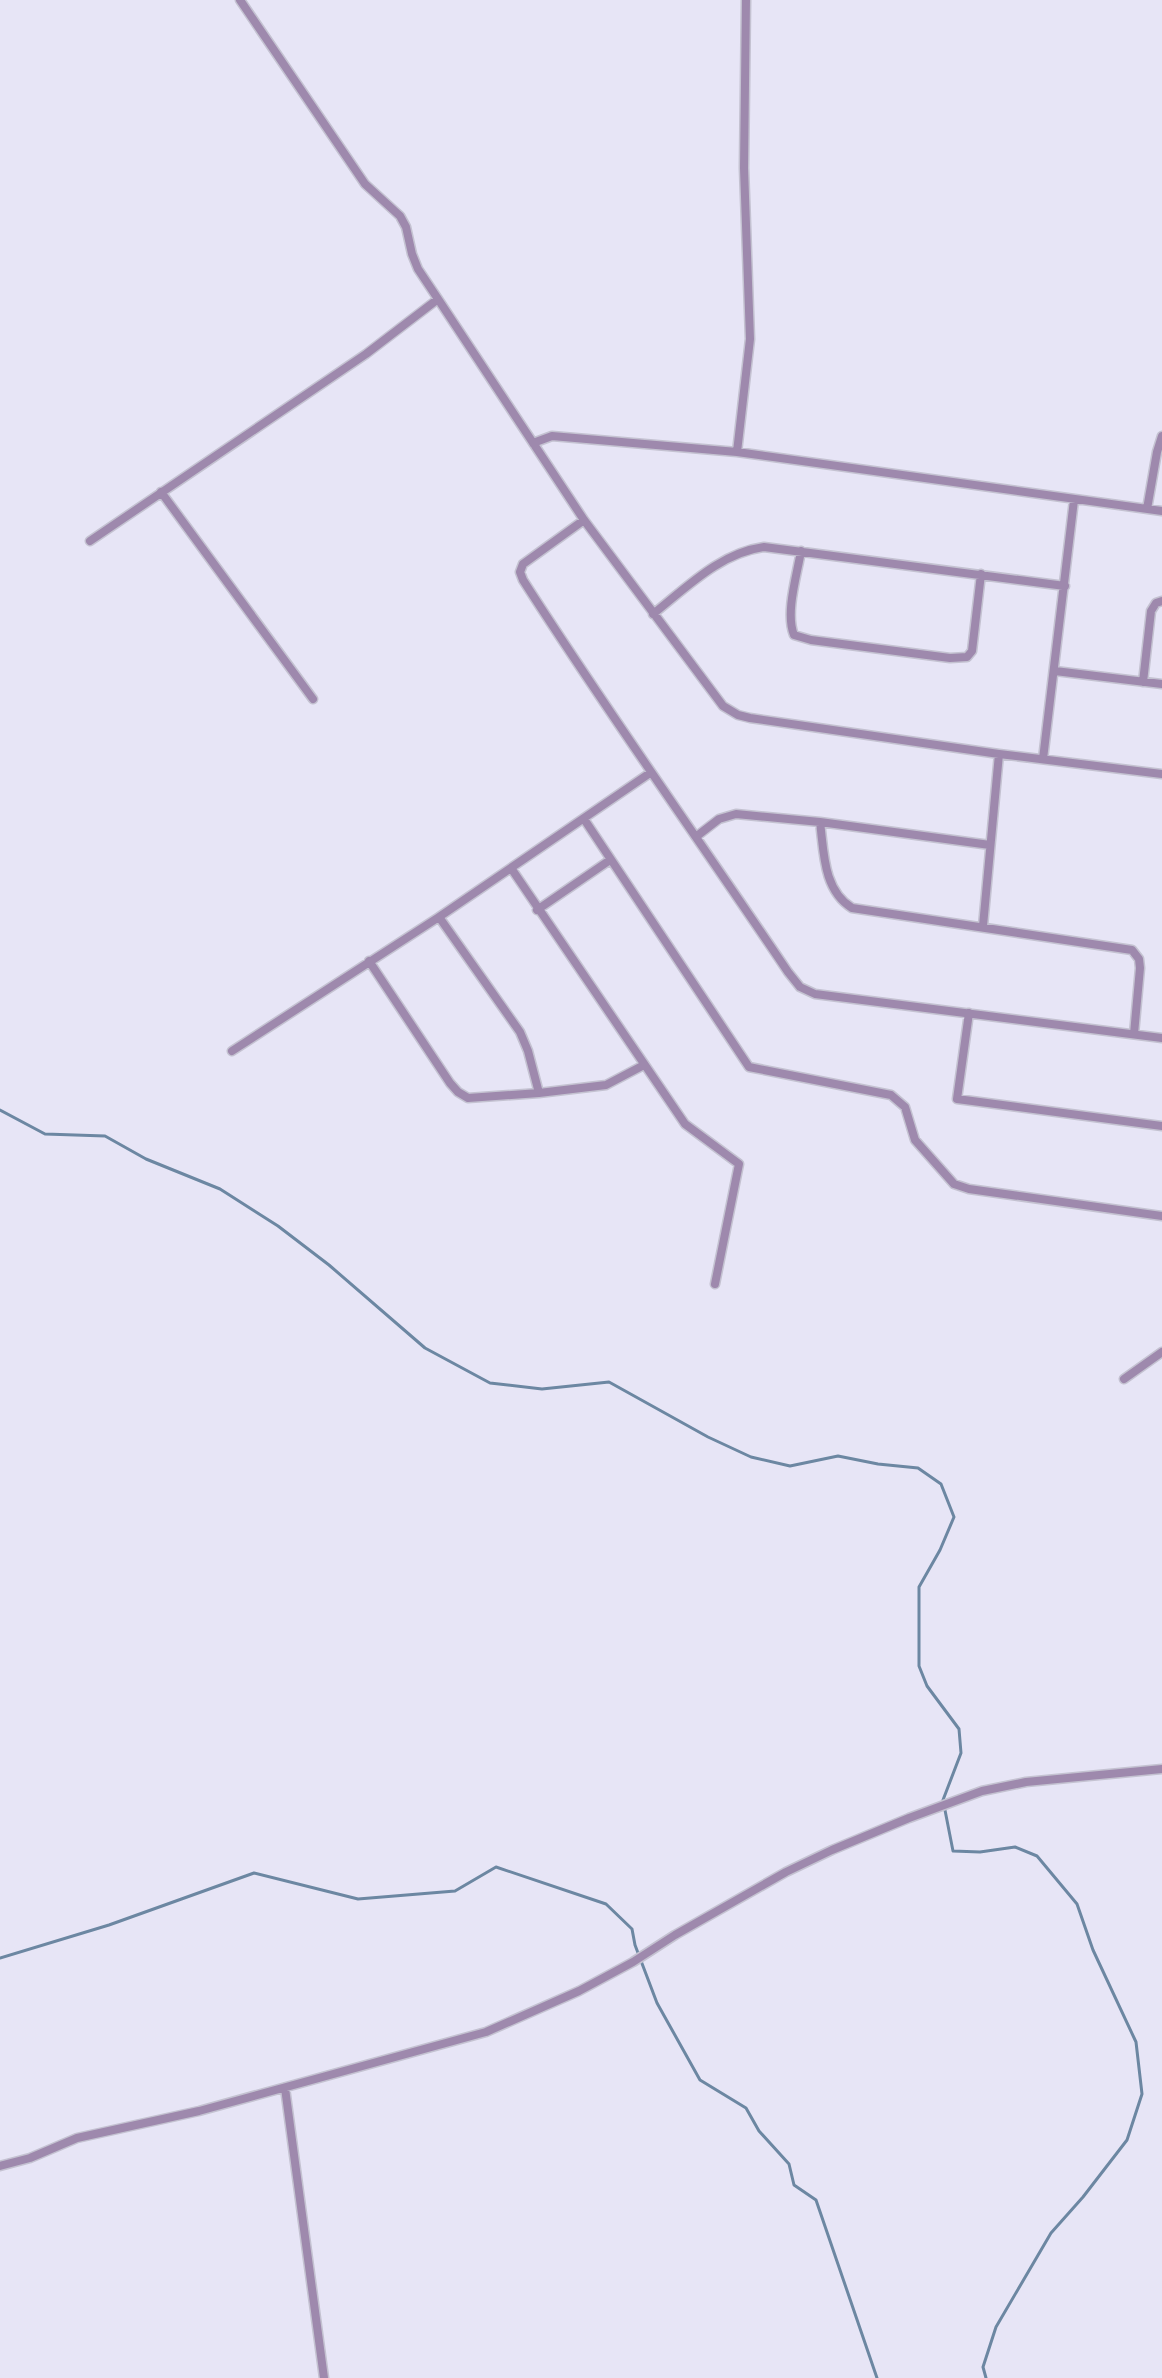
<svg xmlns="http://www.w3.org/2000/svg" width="1162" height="2378" font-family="Quicksand,sans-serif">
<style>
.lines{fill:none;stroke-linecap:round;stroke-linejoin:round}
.stream{stroke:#6c87a2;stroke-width:3}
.street-casing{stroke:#c4c2d1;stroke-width:11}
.street{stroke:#9e89ad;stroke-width:8}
</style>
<rect width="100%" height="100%" fill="#e7e5f6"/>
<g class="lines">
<!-- stream -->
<path class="stream" d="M0 1110 45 1134 105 1136 146 1159 220 1189 278 1226 329 1265 425 1348 490 1383 542 1389 609 1382 708 1437 751 1457 790 1466 838 1456 878 1464 918 1468 941 1484 954 1517 940 1550 919 1587V1666L927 1686 959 1729 961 1753 943 1800 953 1851 980 1852 1015 1847 1037 1856 1077 1904 1093 1950 1136 2042 1142 2094 1127 2140 1083 2197 1051 2233 996 2327 983 2367 986 2378
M0 1958 109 1925 254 1873 358 1899 455 1891 496 1867 606 1904 632 1929 635 1945 657 2003 700 2080 746 2108 759 2131 789 2164 794 2185 816 2200 877 2378"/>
<!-- street casing -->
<g class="street-casing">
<path id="street" d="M240 0 365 184 400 216 406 227 412 254 418 269 438 299 584 520 723 706 738 715 750 718 999 754 1162 774
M533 443 552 436 737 452 1162 511
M737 452 750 339 744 168 746 0
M161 492 313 699
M1147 509 1157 452 1162 436
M584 520 523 564 520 572 523 580C608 713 700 841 788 972L800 987 815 994 1162 1038
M90 541 366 354 438 299
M801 551C797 575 785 613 794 635L811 640 950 658 967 657 972 651 981 574
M653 614C687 587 720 553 764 547L1065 586
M1055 671 1162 684
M1143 682 1151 611 1156 603 1162 601
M1043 759 1074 500
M584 819 749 1067 891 1095 905 1107 915 1140 954 1184 969 1189 1162 1216
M820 822C824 852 823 890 852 908L1132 950 1139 959 1140 968 1134 1034
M697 836 719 819 736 814 820 822 990 845
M511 868 685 1124 739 1164 715 1284
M537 910 610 860
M439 917 520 1032 528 1051 539 1093
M983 926 999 754
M369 961 450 1083 458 1092 468 1098 539 1093 606 1085 644 1065
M969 1013 957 1099 1162 1126
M232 1051 439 917 650 773
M1124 1379 1162 1352
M285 2088 324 2378
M0 2166 30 2158 77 2138 199 2111 486 2032 579 1991 633 1962 675 1935 786 1872 832 1850 909 1818 982 1791 1026 1782 1162 1769"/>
</g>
<!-- street -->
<use href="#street" class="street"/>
</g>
</svg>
